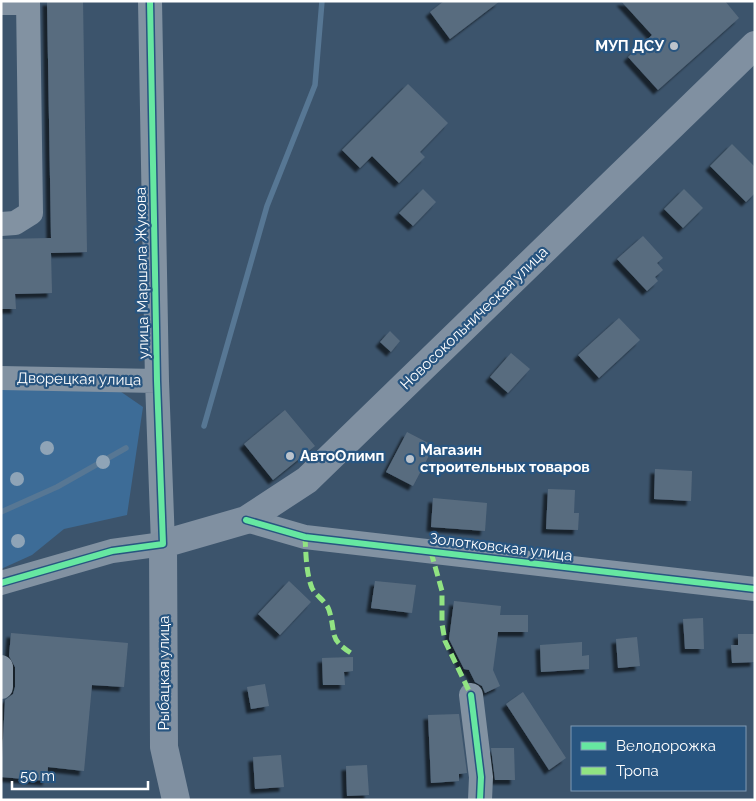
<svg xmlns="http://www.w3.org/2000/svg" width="756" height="801" font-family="Raleway,sans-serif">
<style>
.green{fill:#3d6c97}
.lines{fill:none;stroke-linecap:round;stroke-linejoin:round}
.stream{stroke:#577794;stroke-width:5.5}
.building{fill:#596c7f;filter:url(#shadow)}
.minor{stroke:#8292a2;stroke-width:24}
.major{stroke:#8090a1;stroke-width:28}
.quiet{stroke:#91e382;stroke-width:5;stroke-dasharray:10 5;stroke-linecap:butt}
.cycleway-casing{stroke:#285580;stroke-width:9}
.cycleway{stroke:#66e7a1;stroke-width:6}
.tree{fill:#8fa4b7}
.poi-dot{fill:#bbc3cc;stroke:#285580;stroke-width:2}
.labels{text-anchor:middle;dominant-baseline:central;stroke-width:4.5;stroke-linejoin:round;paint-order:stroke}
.poi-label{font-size:15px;font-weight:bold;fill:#fff;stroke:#285580;text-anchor:start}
.street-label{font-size:15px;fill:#fff;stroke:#285580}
</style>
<defs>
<filter id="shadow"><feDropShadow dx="-4.5" dy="4.5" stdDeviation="1" flood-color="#0009"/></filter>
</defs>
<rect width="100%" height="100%" fill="#3c546c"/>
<!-- green -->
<path class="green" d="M1 386 114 387 143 407 127 515 64 529 32 555 1 569Z"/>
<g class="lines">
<!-- stream -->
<path class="stream" d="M204 426 267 206 315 85 322 1
M1 512 57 487 126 448"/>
</g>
<!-- building -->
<path class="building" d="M47 1H83L87 252 51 253 52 293 15 294 16 309H1L2 239 51 238Z
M444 1H500L450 39 430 12Z
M621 1H725L739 18 658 90 628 57 652 35Z
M408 84 448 123 420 152 425 157 399 183 372 156 360 168 342 150Z
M732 144 755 167V193L746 202 710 166Z
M423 189 436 202 413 226 399 213Z
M684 189 703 208 683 228 664 209Z
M643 236 663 258 657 263 663 270 655 277 658 281 647 291 617 259Z
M619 318 640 340 599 378 578 355Z
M390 331 400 341 391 352 380 342Z
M511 353 530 369 508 393 490 377Z
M285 410 315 446 273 480 244 444Z
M407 432 434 446 413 486 386 472Z
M655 469 692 471 691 501 654 499Z
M548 489 575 490 574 513H579L578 530 546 529Z
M433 498 487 503 485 531 431 527Z
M289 581 311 602 280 635 258 614Z
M375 581 416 585 412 613 371 608Z
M454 601 501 606 500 615H528V632H498L493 670 500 686 485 693 482 686 475 682 469 670 464 669 449 639Z
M703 618 704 649H685L683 619Z
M11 633 128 643 124 687 92 685 84 771 48 767 47 781 1 777 5 700 13 694 15 687V667L9 656Z
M738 634H755V662L732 663 731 645H738Z
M637 637 640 666 618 668 616 639Z
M582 642V656L589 655V669L541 672 540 645Z
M353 657V671L344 672 345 685H323L322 658Z
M265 684 269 706 251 709 247 687Z
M523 692 566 758 549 770 506 704Z
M459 714 467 773 459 774V781L431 783 428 715Z
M491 748H514L515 780H495Z
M281 755 284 787 255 789 253 757Z
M367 765 369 795 347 796 346 766Z"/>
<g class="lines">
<!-- minor -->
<path class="minor" d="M1 3H28
M1 224 15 223 31 213 28 1
M1 378 157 381
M246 520 305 537 755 589
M1 583 112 551 163 544 157 381 150 1
M1 667V687
M471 695 481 777 480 800"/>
<!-- major -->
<path class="major" d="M176 800 164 747 163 544 246 520 307 480 755 45"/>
<!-- quiet -->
<path class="quiet" d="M305 537C306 554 306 573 312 588 316 596 326 601 329 610 337 636 327 638 354 655
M431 552 442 591V624L445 641 471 695"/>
<!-- cycleway casing -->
<g class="cycleway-casing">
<path id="cycleway" d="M246 520 305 537 755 589
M1 583 112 551 163 544 157 381 150 1
M471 695 481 777 480 800"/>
</g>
<!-- cycleway -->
<use href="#cycleway" class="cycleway"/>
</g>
<!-- trees -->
<g class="tree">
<circle cx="47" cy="448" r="7"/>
<circle cx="103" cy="462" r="7"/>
<circle cx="17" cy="479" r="7"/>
<circle cx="18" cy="541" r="7"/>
</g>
<!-- markers -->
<g class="poi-dot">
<circle cx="674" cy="46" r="5"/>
<circle cx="290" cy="456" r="5"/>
<circle cx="410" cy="459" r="5"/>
</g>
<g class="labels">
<!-- poi labels -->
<g class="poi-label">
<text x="664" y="46" text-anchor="end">МУП ДСУ</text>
<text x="420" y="450">Магазин<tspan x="420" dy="17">строительных товаров</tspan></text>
<text x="300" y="456">АвтоОлимп</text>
</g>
<!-- street labels -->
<g class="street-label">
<text transform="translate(142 273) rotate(-91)">улица Маршала Жукова</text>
<text transform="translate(474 318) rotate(-44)">Новосокольническая улица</text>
<text transform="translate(79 379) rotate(1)">Дворецкая улица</text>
<text transform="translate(501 547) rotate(7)">Золотковская улица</text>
<text transform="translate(164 673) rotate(-90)">Рыбацкая улица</text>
</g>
</g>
<!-- border -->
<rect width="756" height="801" fill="none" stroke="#ffffff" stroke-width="5"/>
<!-- legend -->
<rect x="571" y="726" width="175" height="65" fill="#285580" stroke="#7e99b3"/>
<rect x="581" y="742" width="25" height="8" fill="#66e7a1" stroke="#7e99b3"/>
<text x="616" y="751" font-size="15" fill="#ffffff">Велодорожка</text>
<rect x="581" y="767" width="25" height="8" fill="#91e382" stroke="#7e99b3"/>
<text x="616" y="776" font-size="15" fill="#ffffff">Тропа</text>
<!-- scale -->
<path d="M12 781v8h136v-8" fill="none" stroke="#ffffff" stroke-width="2.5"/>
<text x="20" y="781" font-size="15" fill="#ffffff" stroke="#285580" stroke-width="4" paint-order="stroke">50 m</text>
</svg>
